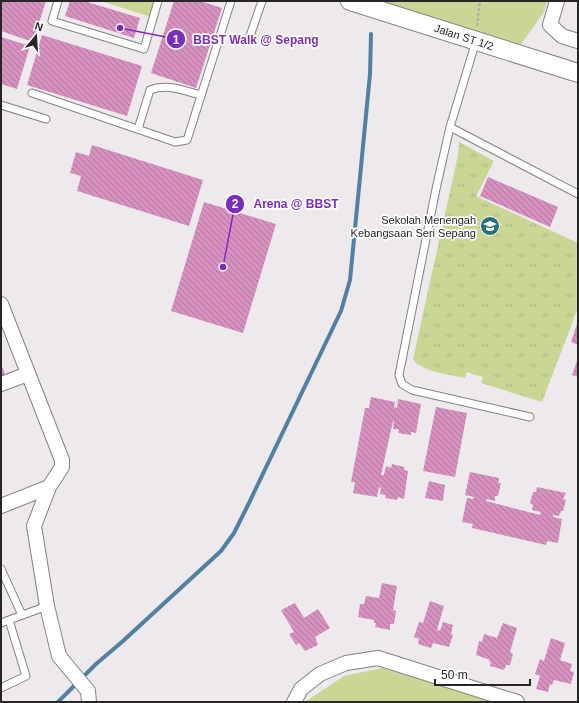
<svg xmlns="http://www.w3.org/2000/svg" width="579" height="703" font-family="Helvetica,sans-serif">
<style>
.grass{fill:url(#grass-tufts)}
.park{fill:#c9d694}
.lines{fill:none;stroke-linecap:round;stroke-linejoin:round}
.stream{stroke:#5081a5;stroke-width:4}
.building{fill:url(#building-back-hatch)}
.service-casing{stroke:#848084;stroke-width:9}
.minor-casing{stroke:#848084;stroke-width:16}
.tertiary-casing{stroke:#848084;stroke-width:20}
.path{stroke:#b2aeb2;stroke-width:2.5;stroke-dasharray:3 2;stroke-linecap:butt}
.service{stroke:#fff;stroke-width:7}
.minor{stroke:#fff;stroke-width:14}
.tertiary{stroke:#fff;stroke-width:18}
.labels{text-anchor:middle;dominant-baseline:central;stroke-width:3.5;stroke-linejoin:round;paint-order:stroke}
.street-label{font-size:11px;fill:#272527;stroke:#fff}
.poi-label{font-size:11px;fill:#272527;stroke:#fff;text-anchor:end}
.leader{fill:none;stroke:#7b2cbf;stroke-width:1.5}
.callout-dot{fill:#7b2cbf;stroke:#fff;stroke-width:1.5}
.mark-label{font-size:12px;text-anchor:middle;font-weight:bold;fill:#fff}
.callout-label{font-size:12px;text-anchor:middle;font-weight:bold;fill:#7b2cbf;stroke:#fff;stroke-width:3.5;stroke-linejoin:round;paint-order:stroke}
</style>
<defs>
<pattern id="grass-tufts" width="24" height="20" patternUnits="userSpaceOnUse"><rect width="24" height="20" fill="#c9d694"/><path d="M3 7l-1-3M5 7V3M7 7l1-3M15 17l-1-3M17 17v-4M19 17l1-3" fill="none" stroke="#adb880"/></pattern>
<pattern id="building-back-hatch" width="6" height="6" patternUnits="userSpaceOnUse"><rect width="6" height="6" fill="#d791bf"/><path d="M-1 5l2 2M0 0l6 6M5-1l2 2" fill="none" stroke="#ae769b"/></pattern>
</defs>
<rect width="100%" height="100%" fill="#ede9ed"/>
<!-- grass -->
<path class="grass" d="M459 142 494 161 476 196 578 243V308L542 402 481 383 483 377 467 372 465 378C452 375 419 371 413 359L458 155Z"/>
<!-- park -->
<path class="park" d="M101 1H156L151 17Z
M375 1H547L544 12 519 47Z
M382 668 493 702H307L308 700 344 676Z"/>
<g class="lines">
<!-- stream -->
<path class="stream" d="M58 702 96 664 123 641 221 551 234 533 248 505 341 311 350 280 370 74 371 34"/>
</g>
<!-- building -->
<path class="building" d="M1 1H46L33 42 1 31Z
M70 1H84L140 18 134 38 65 16Z
M174 1H200L222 8 196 88 151 73Z
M42 35 142 66 127 116 27 85Z
M1 37 30 46 17 89 1 84Z
M92 145 203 180 189 226 77 191 81 176 70 173 76 152 89 156Z
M488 177 558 207 550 227 480 196Z
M204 202 276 224 243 333 171 311Z
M578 321V345L571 342Z
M578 358V377L572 375Z
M1 364 6 376 1 378Z
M371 397 395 402 394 407 397 408 398 399 421 404 416 433 411 432V435L398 433 399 429H393L394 421H393L381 475H384L386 466 391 468 392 464 404 467V470L408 471 404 499 398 497 397 500 385 498 386 495 380 494 381 488 379 487 377 497 353 493 355 482H351L365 408H369Z
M436 407 467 413 455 477 423 471Z
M470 472 499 478 498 483H501L498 496H495V501L487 499 486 501 540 515 541 512 532 510 533 505 530 503 533 492H536L537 487 566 493 563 499 566 500 563 511H561L559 516 553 515V517L562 519 558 543 547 541 546 545 472 528 473 524 462 522 467 498 473 499 474 497 465 495Z
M429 481 445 485 443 501 425 498Z
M382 583 397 586 393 610 396 611 394 624H390V630L375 627 376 623H374V620L358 617 360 604H364L366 596 379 598Z
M430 601 444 606 437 630 440 631 443 622 453 625 451 634 453 635 449 647 433 643 431 648 418 644 419 639 414 637 419 622 423 623Z
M295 603 304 618 318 609 330 628 315 637 318 645 305 651 299 643 296 645 289 634 294 632 281 610Z
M503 623 517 628 510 652 513 654 510 665H506L504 670 490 666 491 662H489L490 660 476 655 479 641 482 642 484 634 497 638Z
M551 638 565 643 560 660 572 664 570 671 574 672 571 684 554 680 552 685 550 684 548 692 536 689 540 676 535 674 540 659 544 661Z"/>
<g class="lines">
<!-- service casing -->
<g class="service-casing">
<path id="service" d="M58 1 52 21 144 49 158 1
M250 36 262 1
M476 41 450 127 436 189 399 375 402 384 412 390 530 417
M32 93 175 142 187 140 231 1
M1 105 46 119
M450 127 578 194
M138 129 150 90C167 83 184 91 201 95
M1 569 22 615
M1 623 47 606
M1 688 26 676 9 620"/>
</g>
<!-- minor casing -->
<g class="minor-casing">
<path id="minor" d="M557 1 550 25 562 36 578 41
M1 304 62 460V467L49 487 34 526 47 606 59 656 88 691 89 702
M1 384 28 374
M1 506 49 487
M294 702 301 689 320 674 346 663 378 658 517 702"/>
</g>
<!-- tertiary casing -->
<g class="tertiary-casing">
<path id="tertiary" d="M350 1 578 73"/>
</g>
<!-- path -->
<path class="path" d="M477 26 480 1"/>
<!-- service -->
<use href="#service" class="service"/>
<!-- minor -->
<use href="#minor" class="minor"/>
<!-- tertiary -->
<use href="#tertiary" class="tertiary"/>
</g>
<!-- icons -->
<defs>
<g id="school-disc" transform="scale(1)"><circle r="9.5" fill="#28717a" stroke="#fff"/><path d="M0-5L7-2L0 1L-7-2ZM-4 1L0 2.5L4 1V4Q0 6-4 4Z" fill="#fff"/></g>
</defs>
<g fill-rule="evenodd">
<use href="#school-disc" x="490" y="226"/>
</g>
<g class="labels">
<!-- street labels -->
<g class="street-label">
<text transform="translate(464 37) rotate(18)">Jalan ST 1/2</text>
</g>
<!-- poi labels -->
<g class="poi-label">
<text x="476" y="220">Sekolah Menengah<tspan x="476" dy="13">Kebangsaan Seri Sepang</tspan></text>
</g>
</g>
<!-- callouts -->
<path class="leader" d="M120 28L176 39M223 267L235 204"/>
<g class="callout-dot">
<circle cx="120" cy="28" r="4"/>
<circle cx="223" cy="267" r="4"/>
<circle cx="176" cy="39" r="10"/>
<circle cx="235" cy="204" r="10"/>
</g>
<g class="mark-label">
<text x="176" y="44">1</text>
<text x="235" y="208">2</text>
</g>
<g class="callout-label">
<text x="256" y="44">BBST Walk @ Sepang</text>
<text x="296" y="208">Arena @ BBST</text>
</g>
<!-- border -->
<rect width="579" height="703" fill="none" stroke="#272527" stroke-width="4"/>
<!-- north arrow -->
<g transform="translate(36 36) rotate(18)" stroke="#ffffff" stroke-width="3" paint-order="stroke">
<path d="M0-3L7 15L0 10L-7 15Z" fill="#272527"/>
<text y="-6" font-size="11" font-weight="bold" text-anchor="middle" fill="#272527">N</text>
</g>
<!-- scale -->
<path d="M435 679v6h95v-6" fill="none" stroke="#272527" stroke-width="2"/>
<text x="441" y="679" font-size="12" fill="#272527" stroke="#ffffff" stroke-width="3" paint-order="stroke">50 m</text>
</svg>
